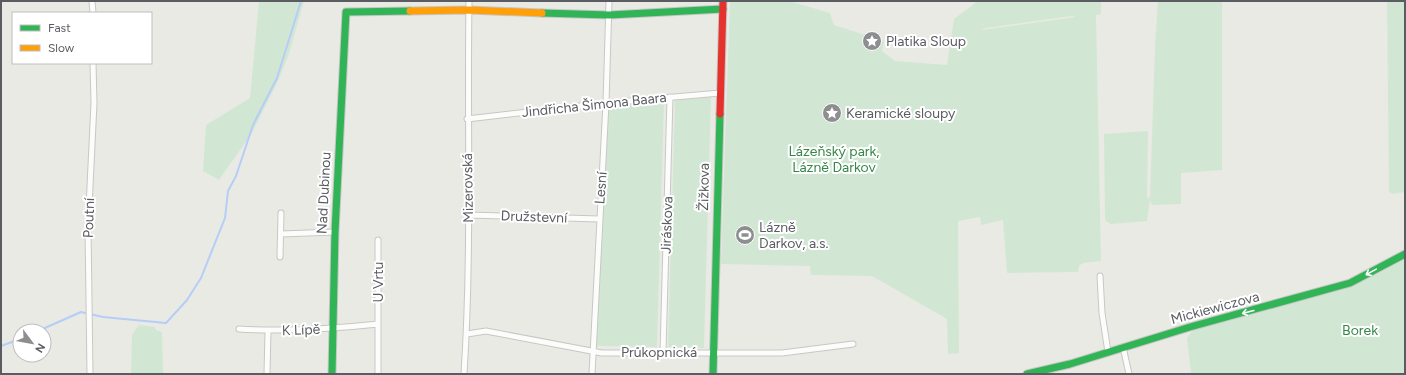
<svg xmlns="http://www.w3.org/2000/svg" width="1406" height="375" font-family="Figtree,sans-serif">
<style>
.green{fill:#d1e7d3;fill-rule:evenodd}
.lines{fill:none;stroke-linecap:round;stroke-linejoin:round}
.stream{stroke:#b6cdf7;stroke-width:2}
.street-casing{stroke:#c7c8c6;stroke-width:7}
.fast-casing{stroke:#c6c6c6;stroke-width:9}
.slow-casing{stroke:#c6c6c6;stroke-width:9}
.jam-casing{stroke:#c6c6c6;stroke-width:9}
.street{stroke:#fcfcfb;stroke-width:5}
.fast{stroke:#30b455;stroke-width:7}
.slow{stroke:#ff9f0a;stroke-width:7}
.jam{stroke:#e5322d;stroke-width:7}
.oneway{stroke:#fff}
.labels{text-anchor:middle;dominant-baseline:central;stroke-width:4;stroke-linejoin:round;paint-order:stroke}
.poi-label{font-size:14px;fill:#5a5c62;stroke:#fff;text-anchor:start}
.street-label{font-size:14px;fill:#5a5c62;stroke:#fff}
.park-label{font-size:14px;fill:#358649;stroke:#fff}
</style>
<rect width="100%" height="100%" fill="#eaeae4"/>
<!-- green -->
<path class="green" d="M259 1H304L289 54 278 81 252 133 219 180 203 171 206 125 250 98Z
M730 1H789L830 13 834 25 884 41 882 51 895 61 947 65 954 19 978 1H1101V14L1096 15 1101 261 1083 263 1079 266 1078 272 1007 273 1003 220 981 225 980 217 958 221 959 353 948 354 947 319 872 276 811 275 810 266 721 264ZM1072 16 1076 17 981 30 986 28Z
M1158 1H1222V170L1181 173V204L1152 205 1150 200 1147 221 1111 224 1106 221 1105 218 1104 134 1148 131 1147 198 1150 197 1155 46Z
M1387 1H1405V192L1393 194 1389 192Z
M711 97 704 348 668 347 675 100Z
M664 101 657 347 596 346 608 110 610 105Z
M1405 258V374H1191L1187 338 1195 327 1351 287Z
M139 325 155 327 156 330 162 332 163 374H131L132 334Z"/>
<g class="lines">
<!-- stream -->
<path class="stream" d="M38 331 81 312 103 317 166 323 187 300 201 278 225 218 228 191 236 176 253 125 277 78 301 1
M1 346 20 339"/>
<!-- street casing -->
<g class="street-casing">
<path id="street" d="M92 1 93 13
M467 119 606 103 720 93
M469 215 599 219
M281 234 335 232
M280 257 281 213
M1100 276 1102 313 1108 352
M239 329C286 332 332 329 378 324
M467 334 486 331 602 353H782L853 344
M1123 347 1129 374
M663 352 670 97
M90 374 88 228 94 103 93 63
M267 374 268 331
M378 374V240
M464 374C472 250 467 125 469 1
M592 374 606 103 609 1"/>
</g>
<!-- fast casing -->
<g class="fast-casing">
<path id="fast" d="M542 13 609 15 723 9
M332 374 335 232 346 12 410 11
M713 374 720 114
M1027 374 1070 364 1190 327 1350 283 1405 254"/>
</g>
<!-- slow casing -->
<g class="slow-casing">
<path id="slow" d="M410 11 469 10 542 13"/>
</g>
<!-- jam casing -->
<g class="jam-casing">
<path id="jam" d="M720 114 723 1"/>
</g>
<!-- street -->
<use href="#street" class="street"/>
<!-- fast -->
<use href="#fast" class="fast"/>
<!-- slow -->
<use href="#slow" class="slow"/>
<!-- jam -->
<use href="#jam" class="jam"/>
</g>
<!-- one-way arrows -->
<defs><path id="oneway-shaft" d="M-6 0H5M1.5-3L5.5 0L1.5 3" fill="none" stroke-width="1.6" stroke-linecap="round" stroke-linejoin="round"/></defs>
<g class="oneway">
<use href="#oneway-shaft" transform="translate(1371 272) rotate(151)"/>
<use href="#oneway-shaft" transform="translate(1248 312) rotate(165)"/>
</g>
<!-- icons -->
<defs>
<g id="sight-disc" transform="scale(1)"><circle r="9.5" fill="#8c8e90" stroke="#fff"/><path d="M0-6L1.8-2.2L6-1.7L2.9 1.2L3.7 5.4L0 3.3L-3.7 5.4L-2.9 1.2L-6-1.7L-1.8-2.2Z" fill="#fff"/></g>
<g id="stadium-disc" transform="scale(1)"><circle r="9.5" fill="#8c8e90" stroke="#fff"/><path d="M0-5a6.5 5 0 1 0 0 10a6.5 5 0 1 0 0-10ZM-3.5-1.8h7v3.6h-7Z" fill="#fff"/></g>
</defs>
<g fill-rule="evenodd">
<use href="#sight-disc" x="872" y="41"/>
<use href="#sight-disc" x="832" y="113"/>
<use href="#stadium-disc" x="745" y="235"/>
</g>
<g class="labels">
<!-- poi labels -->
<g class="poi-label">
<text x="886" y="41">Platika Sloup</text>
<text x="846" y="113">Keramické sloupy</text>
<text x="759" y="227">Lázně<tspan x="759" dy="16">Darkov, a.s.</tspan></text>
</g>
<!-- street labels -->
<g class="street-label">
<text transform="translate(594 105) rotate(-6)">Jindřicha Šimona Baara</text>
<text transform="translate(704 187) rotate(-89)">Žižkova</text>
<text transform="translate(468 188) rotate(-91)">Mizerovská</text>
<text transform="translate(601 188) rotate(-86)">Lesní</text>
<text transform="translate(324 193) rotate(-87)">Nad Dubinou</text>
<text transform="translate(534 217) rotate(2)">Družstevní</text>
<text transform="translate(89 218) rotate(-88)">Poutní</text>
<text transform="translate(667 225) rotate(-88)">Jiráskova</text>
<text transform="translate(378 282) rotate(-90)">U Vrtu</text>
<text transform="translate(1215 308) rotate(-15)">Mickiewiczova</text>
<text transform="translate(301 330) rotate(-2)">K Lípě</text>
<text x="659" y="352">Průkopnická</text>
</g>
<!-- park labels -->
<g class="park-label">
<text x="834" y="151">Lázeňský park,<tspan x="834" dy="16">Lázně Darkov</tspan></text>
<text x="1360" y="330">Borek</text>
</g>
</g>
<!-- border -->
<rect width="1406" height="375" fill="none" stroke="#5a5c62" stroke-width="4"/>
<!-- legend -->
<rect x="12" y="12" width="140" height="52" fill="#ffffff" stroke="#bdbec0"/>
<rect x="20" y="25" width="20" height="6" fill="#30b455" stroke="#bdbec0"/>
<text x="48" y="32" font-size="12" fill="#5a5c62">Fast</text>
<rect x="20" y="45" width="20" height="6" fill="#ff9f0a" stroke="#bdbec0"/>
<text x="48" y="52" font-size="12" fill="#5a5c62">Slow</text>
<!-- north arrow -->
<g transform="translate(32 343) rotate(122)"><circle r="19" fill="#ffffff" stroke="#bdbec0"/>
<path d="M0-3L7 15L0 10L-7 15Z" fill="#8c8e90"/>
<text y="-6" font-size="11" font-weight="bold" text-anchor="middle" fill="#5a5c62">N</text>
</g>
</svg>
